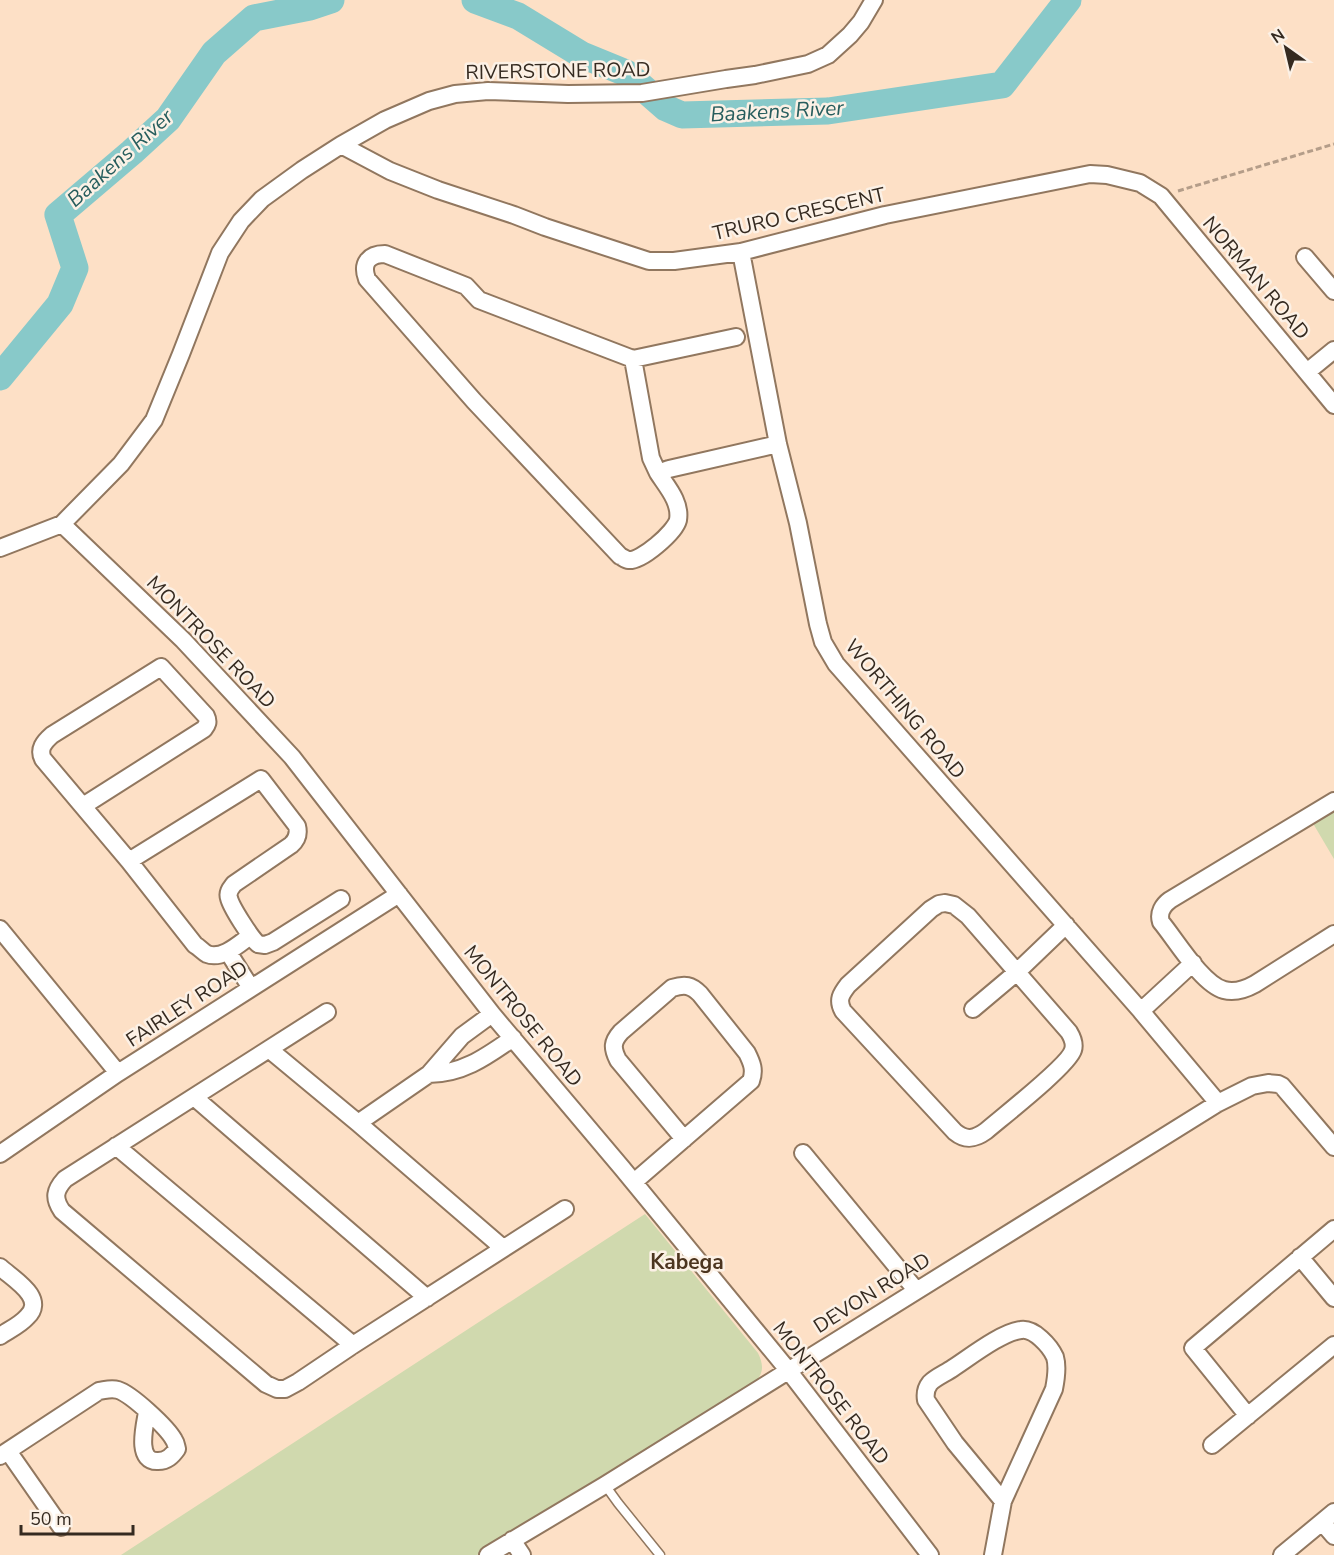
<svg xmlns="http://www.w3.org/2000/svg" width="1334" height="1555" font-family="'Nunito Sans',sans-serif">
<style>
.green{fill:#d0d9ae}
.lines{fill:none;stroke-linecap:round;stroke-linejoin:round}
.river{stroke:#88c9c9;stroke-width:27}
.service-casing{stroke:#91775f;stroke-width:11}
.minor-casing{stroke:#91775f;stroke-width:20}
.path{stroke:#b49d89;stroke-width:3;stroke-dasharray:6 3;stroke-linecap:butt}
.service{stroke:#fff;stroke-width:8}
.minor{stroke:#fff;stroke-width:16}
.labels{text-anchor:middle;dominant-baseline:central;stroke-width:5;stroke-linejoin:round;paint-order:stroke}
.street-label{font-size:20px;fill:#352a20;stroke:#fcf1e6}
.water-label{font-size:21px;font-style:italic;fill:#265d5d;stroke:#fcf1e6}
.neighbourhood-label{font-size:21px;font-weight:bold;fill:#4c351f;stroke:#fcf1e6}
</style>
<rect width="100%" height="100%" fill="#fde0c6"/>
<!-- green -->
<path class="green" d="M1334 807V859L1311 820Z
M645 1214 758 1353C765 1368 763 1375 751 1387L477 1555H121Z"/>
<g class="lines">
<!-- river -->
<path class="river" d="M475 0 518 16 582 55 626 73 666 108 682 115 828 111 1002 85 1068 0
M0 377 60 304 75 268 58 215 132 152 168 119 214 53 254 18 310 7 331 0"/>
<!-- service casing -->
<g class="service-casing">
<path id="service" d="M605 1485 618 1503 660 1555"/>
</g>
<!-- minor casing -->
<g class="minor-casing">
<path id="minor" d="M341 145 390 171 438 190 514 215 545 227 649 261H674L741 252 885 215 1090 174 1107 175 1140 183 1161 196 1334 405
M741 252 778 444 798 523 818 624 823 642 836 664 1141 1011 1218 1103
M1305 257 1334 291
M633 359 651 458 658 473 669 469 778 444
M1307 372 1334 350
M658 473C667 487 681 502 678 520 675 532 641 562 628 560 626 560 621 556 620 556L474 401 367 279C361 263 369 254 385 254L466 286 479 300 633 359 736 337
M62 524 183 640 292 757 492 1014 622 1168 788 1370 930 1555
M0 548 62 524 121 464 154 420 181 354 220 253 241 221 262 199 302 170 341 145 385 120 429 101 455 94 488 91 568 94 642 93 726 79 755 75 808 64 828 55 850 35 861 22 874 0
M1334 801 1170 900C1163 905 1158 913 1161 922 1176 940 1202 984 1224 990 1235 993 1246 989 1255 984L1334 934
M83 806 204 729C207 725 209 722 206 716L161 667 52 735C44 742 38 749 43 759L129 861 195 945C199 947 203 952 207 954 222 960 239 944 250 936
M129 861 261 779 297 826C299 834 297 840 291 845L234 884C231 888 227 892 229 898 231 907 251 938 258 944L265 945 273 942 341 899
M945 903 954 905 968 916 1069 1032C1072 1037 1075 1044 1073 1050 1069 1065 1001 1118 986 1131 975 1139 966 1141 955 1132L843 1011C837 1000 841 994 848 985L931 909 939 904Z
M0 929 118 1073
M228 952 251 988
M973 1009 1017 972 1066 925
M1141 1011 1193 963
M327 1012 65 1179C55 1190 53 1198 62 1211L266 1384 277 1389H285L298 1382 353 1345 565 1209
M270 1050 358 1123 503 1248
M429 1074C463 1074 487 1056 513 1038
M194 1097 427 1298
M358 1123 429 1074 462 1036 492 1014
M116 1146 353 1345
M803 1153 916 1290
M0 1154 118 1073 399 894
M634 1182 751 1081C755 1070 752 1063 747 1053L700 994C691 985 685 984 672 988L621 1032C612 1042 612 1048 618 1060L684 1139
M1300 1257 1334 1298
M0 1267C13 1279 47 1298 27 1317 20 1325 9 1330 0 1336
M1248 1416 1193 1348 1334 1229
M1212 1445 1334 1345
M8 1451 61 1527
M0 1456 99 1391C106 1390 111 1388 118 1390 131 1394 167 1427 174 1440 176 1443 176 1445 177 1449 172 1456 167 1461 158 1461 135 1462 145 1425 147 1412
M1322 1522 1334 1536
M512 1540 522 1555
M488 1555 605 1485 1218 1103 1252 1086 1268 1083 1278 1084 1282 1086 1334 1147
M993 1555 1003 1501 1054 1389C1056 1379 1058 1367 1055 1357 1050 1346 1034 1328 1021 1330 1002 1332 970 1357 953 1368 946 1373 936 1377 930 1383 926 1388 925 1394 926 1400L955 1443 1003 1501
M1282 1555 1334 1512"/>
</g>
<!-- path -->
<path class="path" d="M1178 191 1334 144"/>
<!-- service -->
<use href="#service" class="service"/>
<!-- minor -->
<use href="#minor" class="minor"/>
</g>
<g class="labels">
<!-- street labels -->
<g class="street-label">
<text transform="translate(558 71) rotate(-1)">RIVERSTONE ROAD</text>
<text transform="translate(799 214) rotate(-13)">TRURO CRESCENT</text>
<text transform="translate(1256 278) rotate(50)">NORMAN ROAD</text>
<text transform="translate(211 642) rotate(46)">MONTROSE ROAD</text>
<text transform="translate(905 709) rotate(50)">WORTHING ROAD</text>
<text transform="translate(187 1004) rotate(-33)">FAIRLEY ROAD</text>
<text transform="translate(523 1016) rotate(51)">MONTROSE ROAD</text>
<text transform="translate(872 1293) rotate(-32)">DEVON ROAD</text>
<text transform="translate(831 1393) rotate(52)">MONTROSE ROAD</text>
</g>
<!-- water labels -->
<g class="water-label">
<text transform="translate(777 111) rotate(-3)">Baakens River</text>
<text transform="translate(120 158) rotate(-42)">Baakens River</text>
</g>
<!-- neighbourhood labels -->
<g class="neighbourhood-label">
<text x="687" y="1262">Kabega</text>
</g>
</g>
<!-- north arrow -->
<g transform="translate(1286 48) rotate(326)" stroke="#fcf1e6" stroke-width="4.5" paint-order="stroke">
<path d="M0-4.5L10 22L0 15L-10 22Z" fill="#352a20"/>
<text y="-9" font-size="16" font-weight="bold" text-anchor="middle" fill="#352a20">N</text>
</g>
<!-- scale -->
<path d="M21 1525v9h112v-9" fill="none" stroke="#352a20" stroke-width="3"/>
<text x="30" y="1525" font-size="18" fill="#352a20" stroke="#fcf1e6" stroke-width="4.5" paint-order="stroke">50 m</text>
</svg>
